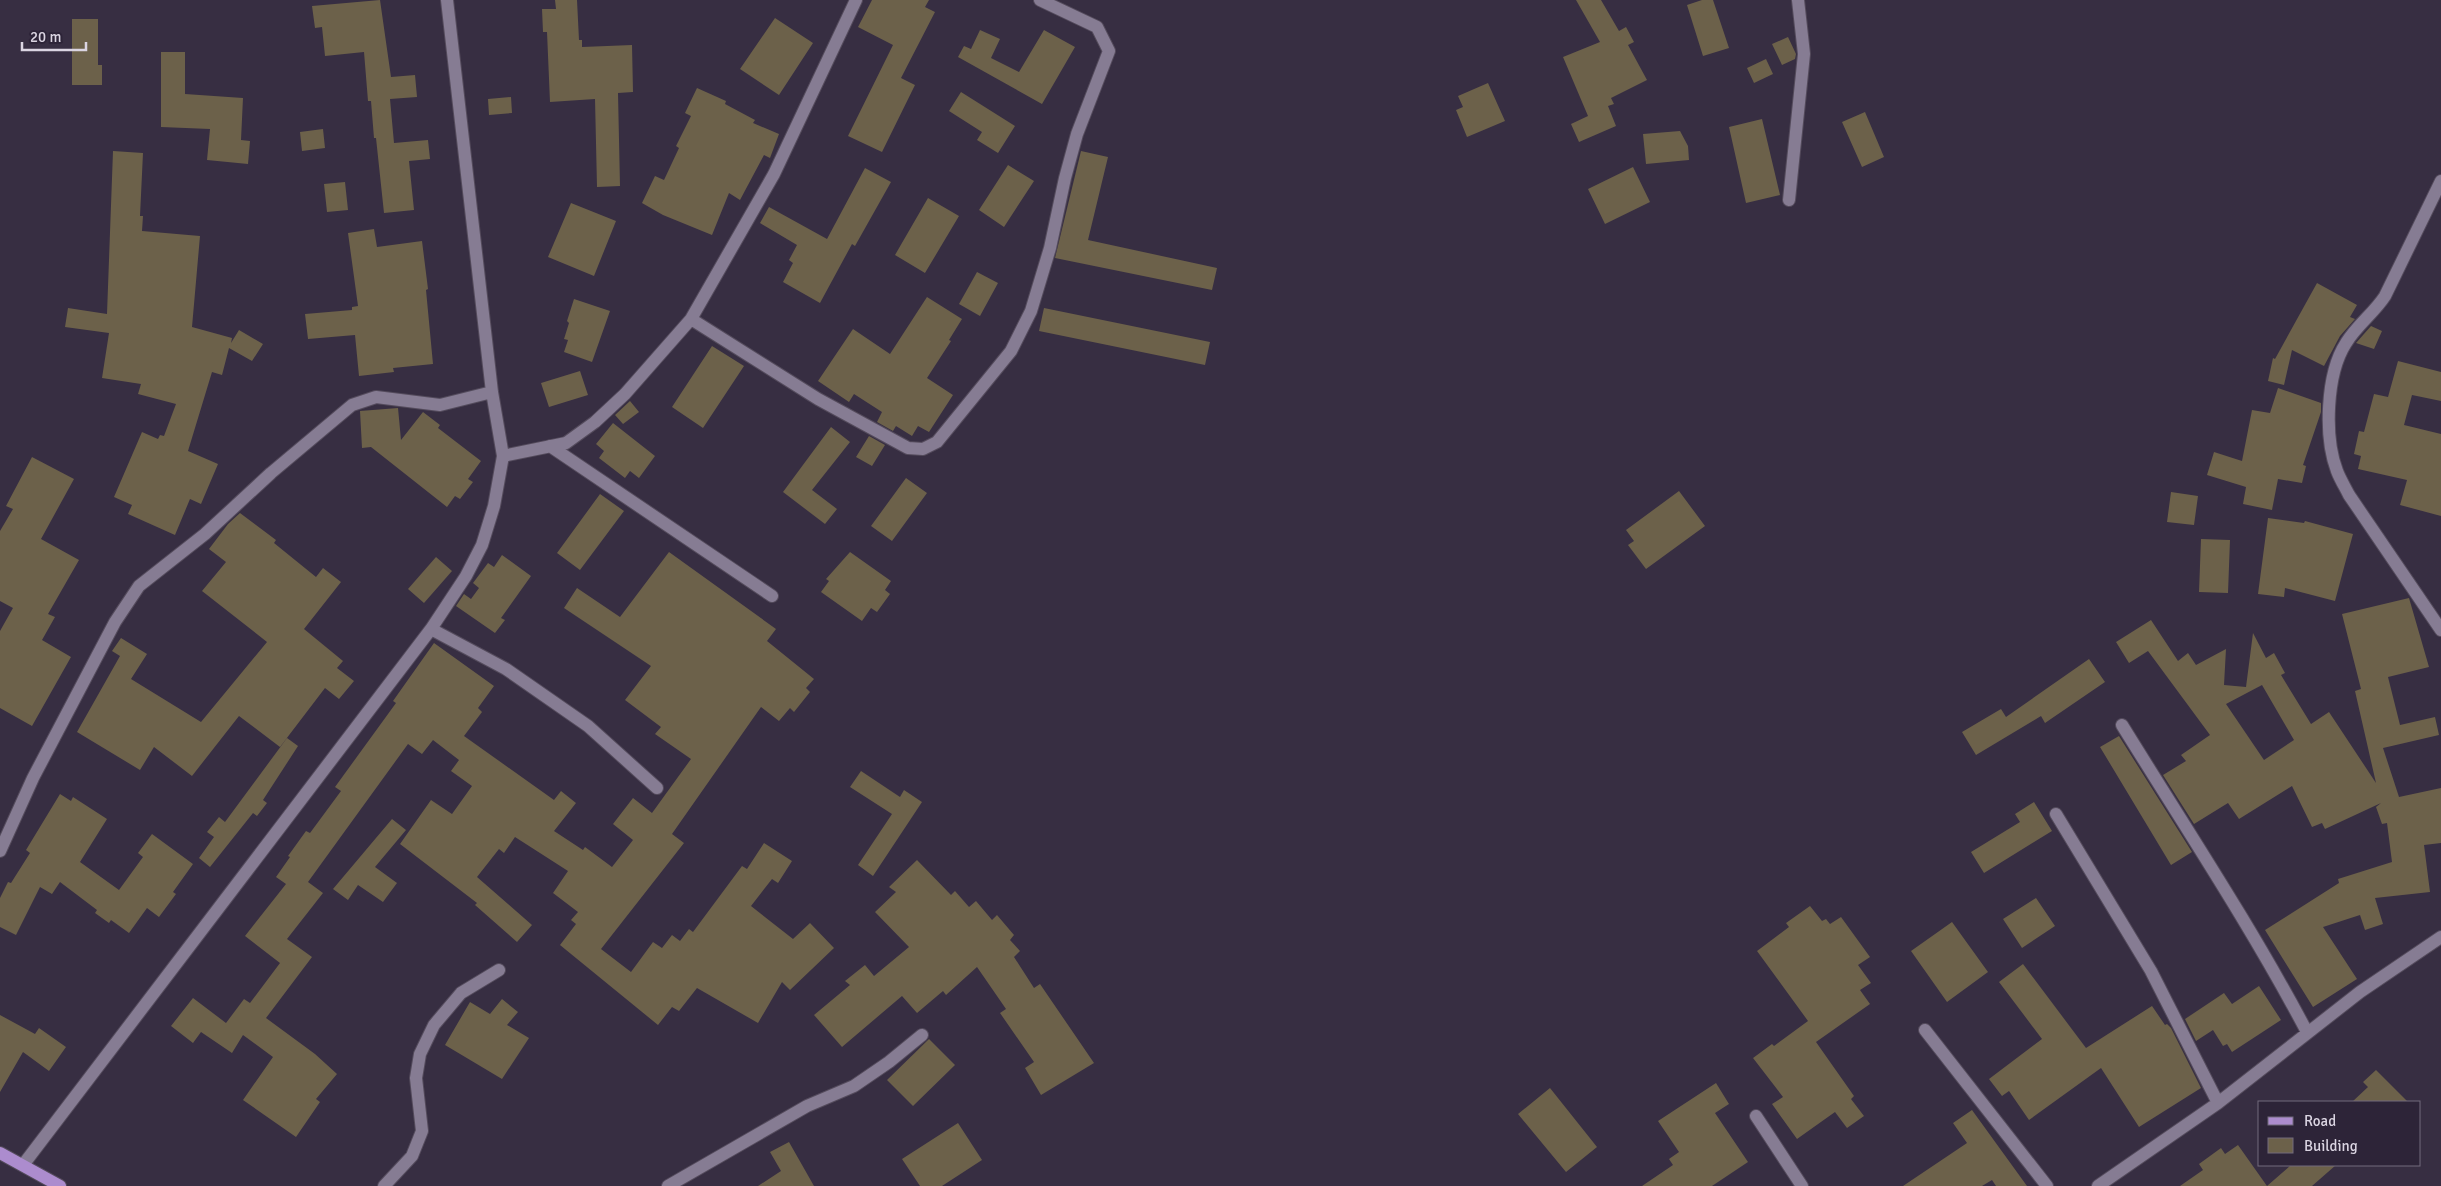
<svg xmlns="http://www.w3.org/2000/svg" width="2441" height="1186" font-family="Signika,sans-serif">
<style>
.building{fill:#6c614a;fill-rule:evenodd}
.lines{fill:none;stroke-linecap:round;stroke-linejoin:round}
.minor-casing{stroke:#544b5c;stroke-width:14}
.major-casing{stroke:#544b5c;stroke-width:14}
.minor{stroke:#867c93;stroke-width:12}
.major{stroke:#ac8cce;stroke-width:12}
</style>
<rect width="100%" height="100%" fill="#372e42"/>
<!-- building -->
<path class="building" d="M380 0 391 77 415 75 417 97 390 99 394 143 428 140 430 159 409 161 414 210 384 213 376 138H374L371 101H368L364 52 325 56 322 27 315 28 312 6Z
M555 0H577L579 40H582V47L632 45 633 92 618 93 620 186 597 187 595 99 550 102 547 32H543L542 9H556Z
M872 0H929L925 7 935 12 901 78 915 85 882 152 848 136 893 45 858 27Z
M1576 0H1601L1619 31 1626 27 1634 42 1628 45 1647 80 1611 98 1614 104 1608 106 1616 126 1579 142 1571 124 1588 116 1563 57 1600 42Z
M1702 0H1713L1729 48 1703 56 1687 5Z
M775 18 813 43 779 95 740 69Z
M72 19H98V65H102V85H72Z
M980 30 1000 39 991 58 1019 72 1044 30 1075 47 1042 104 958 57 964 46 971 49Z
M1788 37 1796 54 1795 59 1782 65 1772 44Z
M161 52H185V94L243 98 241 140 250 141 248 164 207 160 210 129 161 127Z
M1766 59 1773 74 1754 83 1747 68Z
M1488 83 1505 121 1467 137 1456 110 1463 107 1458 96Z
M697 88 726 101 725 104 755 120 753 123 779 134 770 158 764 155 740 200 729 193 712 235 663 215 642 203 655 176 664 180 679 148 676 146 691 116 685 113Z
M961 92 1015 126 998 153 977 140 982 132 949 111Z
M511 97 512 113 489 115 488 99Z
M1865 112 1884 157 1862 167 1842 122Z
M1762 119 1780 195 1746 203 1729 127Z
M323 129 325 148 302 151 300 132Z
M1680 131 1688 146 1689 160 1646 164 1643 134Z
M113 151 143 153 140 216H143L142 231 200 236 192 327 232 338 231 343 239 330 263 344 252 361 229 348 222 375 212 372 188 451 218 464 201 504 190 499 175 535 128 514 132 505 114 497 142 432 158 439 160 435 164 436 176 404 138 394 141 384 102 378 109 333 65 327 68 308 107 314Z
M1081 151 1108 157 1088 240 1217 268 1212 290 1055 258Z
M1008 165 1034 181 1004 227 979 210Z
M1633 167 1650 202 1605 224 1588 189Z
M865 168 891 182 855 246 852 244 820 303 783 282 793 263 789 260 797 245 760 223 769 207 827 239Z
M345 182 348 210 327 212 324 184Z
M928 198 959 216 925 273 895 255Z
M571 203 616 221 594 276 548 257Z
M374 229 377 247 422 241 428 289 426 290 433 364 393 368 394 372 359 376 355 335 308 339 305 314 352 310V307L358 306 348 233Z
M977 272 998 283 980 316 959 304Z
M2317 283 2357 305 2350 317 2355 319 2340 336 2324 366 2292 350 2284 385 2268 381 2273 358 2275 359Z
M927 297 962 319 949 340 951 341 927 378 953 395 929 432 918 426 912 436 896 426 893 431 877 422 882 412 854 394 849 402 818 381 853 329 890 354Z
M574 299 610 311 592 362 564 352 568 340 564 339 569 323 567 321Z
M1044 308 1210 342 1205 365 1039 331Z
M2371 326 2382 331 2374 349 2356 343Z
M712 346 744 366 703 428 672 407Z
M2398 361 2441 372V401L2412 395 2404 425 2441 434V516L2400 505 2407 480 2358 469 2361 456 2354 454 2359 431 2364 432 2374 394 2388 397Z
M580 371 588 395 549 407 541 383Z
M2278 388 2321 403V412L2303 465 2306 466 2302 483 2278 479 2272 510 2243 504 2246 487 2207 475 2214 452 2242 461 2252 410 2270 413Z
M630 401 639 412 623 424 615 415Z
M398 408 401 440 423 412 440 425 438 428 481 461 468 479 473 482 460 499 455 496 447 507 371 447 362 448 360 411Z
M613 423 655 456 639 478 630 471 625 478 599 458 604 451 596 444Z
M831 427 850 442 812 490 837 509 825 524 783 492Z
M869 436 885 445 872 466 856 457Z
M32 457 74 479 41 539 79 560 48 614 55 617 42 640 71 657 32 726 0 708V631L13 608 0 601V531L13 509 6 506Z
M906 478 927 493 892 541 871 526Z
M1679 491 1705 526 1646 569 1628 545 1634 541 1626 530Z
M2171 492 2198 496 2194 525 2167 522Z
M600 494 624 511 580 570 557 553Z
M240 513 276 540 274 543 316 577 323 568 341 582 304 629 343 661 337 668 354 681 339 699 325 688 280 747 239 716 192 776 154 747 140 770 77 732 120 656 112 651 121 638 147 654 131 679 201 722 267 642 202 591 226 562 209 549 228 524Z
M2268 518 2304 523 2305 521 2353 534 2335 601 2285 588 2284 597 2258 594Z
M2201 539 2230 540 2228 593 2199 592Z
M669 552 776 629 767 641 814 679 806 688 810 692 794 712 790 708 779 721 761 707 672 834 684 843 601 949 631 972 653 942 662 948 672 935 680 941 689 929 693 932 742 866 747 869 764 843 792 861 778 883 772 879 751 906 793 939 810 923 834 948 790 990 782 982 758 1023 697 988 679 1011 672 1007 658 1025 560 945 576 924 571 920 578 912 553 893 568 871 515 837 504 853 499 849 477 877 532 925 517 942 475 905 477 903 400 844 431 800 452 814 472 786 451 771 459 760 433 740 422 754 408 744 308 882 323 893 287 939 312 957 266 1018 315 1054 337 1074 316 1099 320 1102 296 1137 243 1100 273 1057 243 1035 232 1053 201 1032 193 1043 171 1026 193 998 226 1023 244 999 250 1003 280 963 245 936 286 884 276 877 290 857 288 856 306 831 310 833 341 791 335 787 396 703 393 701 434 643 494 686 478 708 482 712 464 736 554 800 561 791 576 803 554 831 583 850 585 847 612 867 633 840 613 824 633 798 652 813 691 759 655 734 661 727 625 700 651 666 564 608 577 588 620 617Z
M850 552 891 581 885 590 890 594 877 612 871 608 862 621 821 592 829 581 826 579Z
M502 555 531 576 501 618 505 620 495 633 456 606 464 594 471 599 479 588 473 583 488 563 494 567Z
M436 557 452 571 424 603 408 589Z
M2409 598 2429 667 2388 677 2400 725 2435 717 2439 735 2383 748 2399 797 2441 788V843L2424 845 2430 892 2375 898 2383 924 2365 930 2360 915 2323 927 2357 979 2313 1007 2265 930 2339 883 2338 879 2392 862 2387 823 2382 824 2376 807 2381 803 2325 829 2322 823 2312 827 2292 786 2239 819 2228 803 2194 824 2163 775 2186 761 2181 755 2210 735 2148 651 2129 663 2116 642 2151 620 2178 661 2188 653 2196 665 2226 649 2224 685 2246 687 2253 633 2266 658 2274 653 2285 673 2281 675 2311 724 2329 712 2376 783 2355 691 2361 689 2342 614ZM2262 685 2294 740 2264 760 2226 704Z
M2089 659 2105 682 2045 723 2041 716 1976 755 1962 732 2001 709 2006 717Z
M2119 736 2192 852 2171 865 2100 747Z
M287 738 298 746 263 800 267 803 257 816 253 813 210 867 199 858 214 837 207 832 219 817 225 822Z
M861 771 900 797 904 790 922 802 873 876 858 865 892 814 850 787Z
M60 794 71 801 73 797 107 819 80 862 119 890 143 857 138 853 152 834 193 864 173 892 176 894 159 917 147 908 129 933 111 920 109 923 95 913 97 910 60 882 52 894 40 887 16 935 0 927V898L8 882 11 883 30 853 26 850Z
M2034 802 2052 831 1984 873 1971 852 2020 822 2015 814Z
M392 819 406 830 375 867 397 883 383 902 358 885 348 900 333 889Z
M917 860 951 895 955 891 969 907 976 901 992 920 997 915 1014 935 1010 940 1020 951 1014 957 1034 988 1040 984 1094 1063 1041 1095 1025 1068 1034 1062 1000 1013 1006 1009 977 967 946 995 943 991 917 1013 902 996 842 1047 814 1015 850 985 845 981 865 965 874 976 909 947 875 912 896 892 889 887Z
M2036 898 2055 926 2022 948 2003 919Z
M1810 906 1822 921 1826 919 1830 924 1841 917 1870 957 1858 965 1871 983 1860 990 1870 1004 1816 1042 1854 1096 1851 1099 1864 1116 1847 1128 1835 1112 1797 1139 1772 1104 1783 1097 1753 1058 1772 1044 1774 1046 1808 1021 1757 951 1789 927 1786 923Z
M1952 922 1988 972 1947 1002 1911 951Z
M2023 964 2086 1048 2152 1006 2165 1025 2167 1024 2171 1028 2201 1088 2139 1127 2101 1068 2029 1120 2009 1091 2002 1096 1989 1079 2042 1039 1999 982Z
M2259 986 2281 1020 2232 1052 2227 1044 2223 1046 2213 1030 2196 1041 2185 1019 2224 993 2232 1004Z
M502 999 518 1012 507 1025 529 1038 502 1079 445 1045 470 1002 490 1014Z
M0 1015 35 1034 39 1028 66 1047 49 1071 23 1052 0 1092Z
M929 1039 955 1065 913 1106 887 1080Z
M2376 1070 2408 1102H2352L2368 1087 2363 1082Z
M1716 1083 1729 1104 1715 1113 1748 1162 1712 1186H1642L1673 1165 1669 1159 1679 1152 1658 1121Z
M1550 1088 1597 1147 1566 1172 1518 1114Z
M1972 1110 2027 1186H1996L1992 1180 1982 1186H1903L1967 1143 1953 1123Z
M958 1123 982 1160 942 1186H920L902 1159Z
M789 1142 814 1186H758L781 1171 770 1152Z
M2238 1145 2267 1186H2180L2203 1170 2199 1164 2221 1148 2225 1154Z
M2291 1165H2336L2312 1186H2267Z"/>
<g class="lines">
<!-- minor casing -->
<g class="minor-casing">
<path id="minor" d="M2441 181 2385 296C2374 313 2357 325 2346 343 2326 374 2324 437 2337 471 2340 479 2345 487 2349 495L2441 630
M1789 200 1804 54 1798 0
M691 319 818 399 908 448 923 449 937 442 1011 351 1031 311 1050 248 1065 178 1077 134 1109 51 1097 27 1040 0
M550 446 772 596
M503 456 566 443 595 422 625 394 691 319 774 174 856 0
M431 629 506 669 588 726 657 788
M2122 725C2185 827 2251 926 2307 1032
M2056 814 2151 971 2218 1103
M0 851 33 778 115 622 139 586 205 534 271 473 352 405 376 397 440 405 492 392
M1925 1030 2047 1186
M1756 1116 1802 1186
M23 1165 431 629 466 576 482 545 494 506 503 456 492 392 447 0
M384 1186 412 1156 422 1131 416 1078 420 1054 434 1025 461 993 499 970
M668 1186 807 1106 854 1086 889 1062 922 1035
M2098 1186 2218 1103 2360 992 2441 937"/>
</g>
<!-- major casing -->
<g class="major-casing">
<path id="major" d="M0 1153 60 1186"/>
</g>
<!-- minor -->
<use href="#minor" class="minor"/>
<!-- major -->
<use href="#major" class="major"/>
</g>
<!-- legend -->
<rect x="2258" y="1101" width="162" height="65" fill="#2d2438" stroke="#736b7c"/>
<rect x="2268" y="1117" width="25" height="8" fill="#ac8cce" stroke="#736b7c"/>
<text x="2304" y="1126" font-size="15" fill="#dbd5e2">Road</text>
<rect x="2268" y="1138" width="25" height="15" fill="#6c614a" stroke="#736b7c"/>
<text x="2304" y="1151" font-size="15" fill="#dbd5e2">Building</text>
<!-- scale -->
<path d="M22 42v8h64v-8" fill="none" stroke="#dbd5e2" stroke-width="2.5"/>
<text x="30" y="42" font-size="15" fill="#dbd5e2" stroke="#2d2438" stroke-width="4" paint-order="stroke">20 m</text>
</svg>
